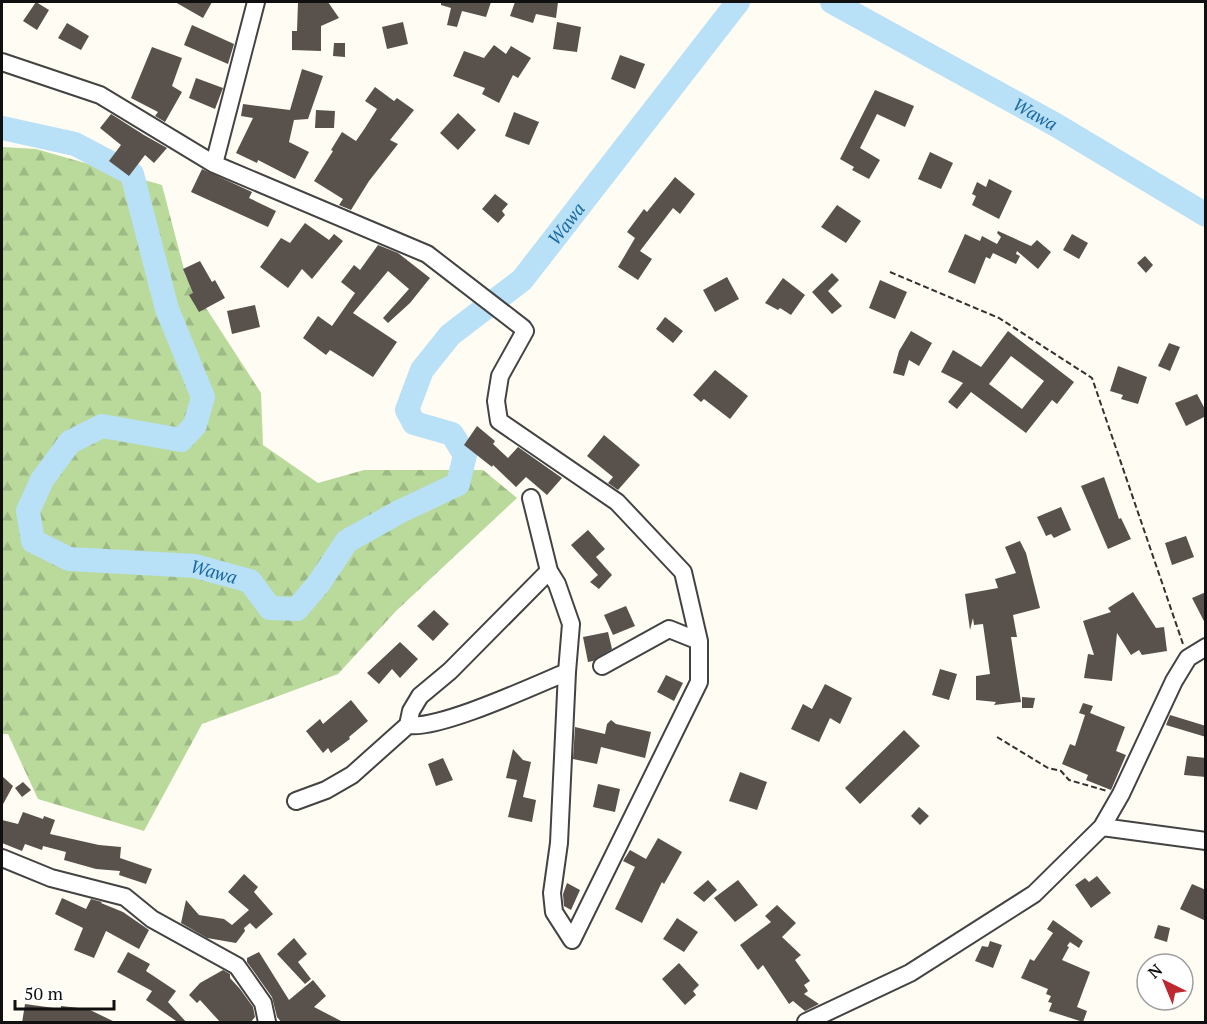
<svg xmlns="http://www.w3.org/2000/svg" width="1207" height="1024" font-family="'PT Serif',serif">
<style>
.forest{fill:url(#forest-firs)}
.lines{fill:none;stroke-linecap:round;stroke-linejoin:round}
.river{stroke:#b8e0f6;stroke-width:24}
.building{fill:#59514c;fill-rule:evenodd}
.minor-casing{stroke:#434343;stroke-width:20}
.path{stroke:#323232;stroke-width:2;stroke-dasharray:6 3;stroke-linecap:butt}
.minor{stroke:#fff;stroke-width:16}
.labels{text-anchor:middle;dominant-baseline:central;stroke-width:6;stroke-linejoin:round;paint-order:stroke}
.water-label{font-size:18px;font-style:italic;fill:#1968a2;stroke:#fff}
</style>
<defs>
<pattern id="forest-firs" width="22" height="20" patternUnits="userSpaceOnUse" patternTransform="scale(1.5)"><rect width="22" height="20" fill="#b9da9b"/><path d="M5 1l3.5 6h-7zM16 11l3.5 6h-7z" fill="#9eba84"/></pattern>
</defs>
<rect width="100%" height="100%" fill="#fffcf3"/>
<!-- forest -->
<path class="forest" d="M2 147 36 149 162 185 186 277 261 393 263 445 318 483 364 470H483L517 498 396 611 338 674 202 724 144 831 38 799 8 734H2Z"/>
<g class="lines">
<!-- river -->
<g class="river">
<path id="s1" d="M832 2 1056 125 1206 215"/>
<path id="s2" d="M2 128 75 144 132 174 167 309 203 397 195 425 181 440 102 426 70 442 42 480 28 511 33 541 69 559 195 566 250 581 270 608 297 609 319 583 347 541 399 512 458 484 465 455 452 434 414 423 407 410 422 370 450 335 522 280 738 2"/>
</g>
</g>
<!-- building -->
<path class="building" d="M36 2 49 10 37 30 23 21Z
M175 2H212L203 18Z
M298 2H328L339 18 321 26V51L292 50V31H297Z
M441 2H491L486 17 462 11 457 27 447 25 451 8 441 5Z
M515 2H558L556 18 536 14 533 23 510 16Z
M403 22 408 44 387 49 382 27Z
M557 22 581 27 577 52 553 49Z
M67 23 89 36 81 50 58 38Z
M192 25 234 44 228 64 184 45Z
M334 43H345V57L333 56Z
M494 45 506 54 511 46 531 58 518 78 513 75 499 103 482 94 485 88 453 76 464 51 484 58Z
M152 47 182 58 172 86 182 92 165 122 155 116 158 112 131 98Z
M620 55 645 64 635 89 611 79Z
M302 69 323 76 308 119 294 120 289 142 309 152 295 179 258 160 257 163 236 153 253 118 241 116 243 104 290 110Z
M196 78 223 88 215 109 189 98Z
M375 87 394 101 397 98 414 110 390 140 398 144 369 181 351 210 339 205 343 199 314 181 333 151 331 150 342 132 356 141 365 128 377 109 365 101Z
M875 90 914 106 905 127 877 114 860 148 880 160 869 179 852 170 854 167 840 159Z
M316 110 335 111 334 128H315Z
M514 112 539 122 529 145 505 136Z
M458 113 476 130 458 150 440 133Z
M111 114 144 135 167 148 154 163 145 155 129 176 109 161 121 145 100 128Z
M930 152 953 163 941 189 918 179Z
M202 169 252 192 249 198 276 211 268 227 191 192Z
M675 177 695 194 680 214 673 208 640 251 652 259 638 280 618 267 635 238 627 232 644 209 647 212Z
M989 179 1012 191 999 219 972 205 976 196 972 194 977 182 986 187Z
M495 194 508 204 502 211 505 215 498 223 482 209Z
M837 205 861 221 846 243 821 227Z
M305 223 329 240 334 234 343 241 312 279 302 269 288 288 260 267 281 238 290 243Z
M998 231 1031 246 1037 240 1051 252 1038 269 1017 251 1016 254 1020 256 1016 264 993 253 990 259 986 257 975 284 948 272 965 234 980 241 982 236 997 244 1001 237 997 233Z
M1072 234 1088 243 1079 259 1063 250Z
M378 245 398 253 430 278 410 303 388 323 383 318 409 289 388 271 353 313 397 342 373 377 330 350 326 355 303 338 318 316 332 326 355 293 341 282 354 265 360 270Z
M1145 256 1153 265 1146 273 1137 263Z
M200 261 212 282 215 280 225 298 199 312 189 295 193 293 183 269Z
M832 273 839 280 828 291 842 306 832 314 812 292Z
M727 277 739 299 715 312 703 290Z
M783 278 805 295 791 315 780 308 778 310 765 303Z
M880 280 907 292 895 319 869 308Z
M255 305 260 327 232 334 227 311Z
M665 317 683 331 673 343 656 329Z
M911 331 932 343 919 366 909 360 904 376 893 373 899 351Z
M1008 331 1074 382 1057 404 1052 400 1026 433 971 392 957 409 948 402 963 383 941 372 953 350 981 367ZM1011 356 1044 381 1022 409 989 384Z
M1169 343 1180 347 1170 371 1158 366Z
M1118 366 1147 377 1138 404 1121 399 1123 395 1110 391Z
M715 370 748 396 730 419 704 399 701 402 693 395Z
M1197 394 1206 411V416L1186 426 1175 403Z
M477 426 495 441 493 444 508 458 518 447 562 478 547 495 526 477 516 487 493 465 492 467 464 445Z
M604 435 640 465 618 490 608 483 613 477 587 456Z
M1104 477 1119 519 1121 518 1131 539 1108 549 1081 486Z
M1061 507 1071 530 1054 538 1051 534 1046 536 1037 517Z
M588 530 605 549 596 557 612 575 599 589 590 582 598 575 571 545Z
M1186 536 1194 557 1172 565 1165 543Z
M1020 541 1026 553 1040 608 1013 615 1017 637H1011L1021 702 994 705 996 702 976 700V676L990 674 983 624 974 625 973 618 970 630 965 594 998 588 995 579 1016 573 1005 547Z
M1133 592 1156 628 1164 627 1167 651 1142 655 1139 650 1131 655 1117 633 1112 681 1084 678 1088 654 1094 655 1083 621 1111 612 1108 608Z
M1206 592V625L1192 598Z
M626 606 635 626 613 635 604 615Z
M434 610 449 624 433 641 417 626Z
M608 632 612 649 593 661 588 662 583 637Z
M400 642 418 659 400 678 392 669 379 684 367 673Z
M940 669 957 674 949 700 932 695Z
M666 675 683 683 674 701 657 692Z
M825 684 852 698 840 724 830 718 819 742 791 729 803 704 812 709Z
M1022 697 1035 698 1033 708H1022Z
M351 700 368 721 349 737 350 739 331 753 328 748 323 753 306 731 320 719 323 724Z
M1083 703 1093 706 1090 713 1125 727 1116 751 1126 755 1111 790 1086 780 1088 775 1062 764 1070 744 1075 746 1085 715 1079 713Z
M1170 715 1206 726V737L1166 725Z
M611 720 616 724 651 732 645 758 601 747 597 764 573 759 575 727 605 734 607 724Z
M904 730 920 746 860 804 845 788Z
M513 749 523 760 531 762 523 797 536 800 532 822 508 817 517 780 506 778Z
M1187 756 1206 758V777L1184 775Z
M443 758 453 780 436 786 428 764Z
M740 772 767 782 757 810 729 801Z
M2 776 13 786 2 806Z
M23 782 31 790 22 797 15 788Z
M598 784 620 789 615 812 593 807Z
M919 807 929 816 920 825 911 816Z
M23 812 43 819 44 816 55 820 50 834 99 845 121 847 120 858 152 869 146 884 119 875 120 871 96 869 64 860 66 852 43 846 42 850 25 844 22 851 2 843V820L18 824Z
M658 838 682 852 664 884 662 882 642 923 615 909 635 867 623 861 630 850 646 859Z
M244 874 258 887 254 892 273 914 256 929 250 923 244 928 245 931 236 943 207 938 181 923 186 900 199 915 224 919 232 925 249 910 228 892Z
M1097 876 1111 893 1091 908 1075 885 1085 878 1089 882Z
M708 880 717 890 704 902 693 893Z
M738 880 758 905 735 922 714 898Z
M567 883 580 890 571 910 564 906 563 894Z
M1192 884 1206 890V921L1180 909Z
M62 898 86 909 91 899 102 902 101 903 123 912 149 930 139 949 106 931 94 958 74 950 83 928 55 914Z
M777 905 796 923 782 937 801 955 795 960 810 981 804 985 808 991 804 994 819 1004 805 1011 793 1001 789 1004 763 965 758 970 740 945 771 922 765 916Z
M677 918 698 932 684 952 663 939Z
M1053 920 1083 941 1079 948 1070 942 1067 946 1069 947 1062 960 1090 972 1077 1007 1087 1011 1083 1022 1049 1011 1052 1003 1048 1002 1051 996 1046 994 1048 989 1021 978 1030 959 1034 961 1053 933 1047 929Z
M1158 925 1170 928 1167 942 1154 938Z
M294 938 307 954 298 962 311 979 305 984 277 954Z
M990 941 1002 945 993 968 975 961 982 946 988 947Z
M128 952 150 964 146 971 176 991 168 1002 187 1023H179L146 1000 152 991 117 972Z
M259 952 289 1000 313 980 326 996 314 1007 345 1023H282L277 1017 272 997 247 962V958Z
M679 963 699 985 693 991 696 995 685 1005 662 979Z
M223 970 230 974V978L240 989 253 1007 255 1017 250 1023H221L200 1000 197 1003 189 995 200 983Z
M25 1004 61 1009V1006L88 1009 117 1023H22Z"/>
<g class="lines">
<!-- minor casing -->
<g class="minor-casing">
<path id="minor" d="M2 62 100 95 214 164 427 254 523 328 525 331 500 376 496 401 499 421 617 502 683 572 699 641
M214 164 256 2
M531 498 549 571 557 584 571 624 567 672 559 843 552 893 554 912 572 940 699 682V641L669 629 602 666
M408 725C439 730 533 686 567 672
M296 801 326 790 352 775 408 725 411 711 420 696 450 671 549 571
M1102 827 1206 841
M2 858 51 878 125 897 152 919 237 966 263 1003 267 1022
M806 1022 910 973 1034 894 1102 827 1121 794 1174 681 1188 658 1206 647"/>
</g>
<!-- path -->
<path class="path" d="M890 272 999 318 1092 378 1183 644
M997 737 1048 768 1061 771 1069 780 1107 791"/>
<!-- minor -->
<use href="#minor" class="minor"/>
</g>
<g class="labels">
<!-- water labels -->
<g class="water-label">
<text stroke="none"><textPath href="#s1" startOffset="232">Wawa</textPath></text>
<text stroke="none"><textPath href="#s2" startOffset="1503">Wawa</textPath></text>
<text stroke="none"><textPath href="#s2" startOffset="837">Wawa</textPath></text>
</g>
</g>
<!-- border -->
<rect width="1207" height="1024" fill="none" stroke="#101010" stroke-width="6"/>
<!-- north arrow -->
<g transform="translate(1165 982) rotate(317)"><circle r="28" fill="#ffffff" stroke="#9f9f9f" stroke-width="1.5"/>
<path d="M0-4.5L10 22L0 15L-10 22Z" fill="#c02831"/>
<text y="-9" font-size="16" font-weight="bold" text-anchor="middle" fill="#101010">N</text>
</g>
<!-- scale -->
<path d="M15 1000v9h99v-9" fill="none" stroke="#101010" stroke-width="3"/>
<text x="24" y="1000" font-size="18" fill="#101010" stroke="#ffffff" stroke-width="4.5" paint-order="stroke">50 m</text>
</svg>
